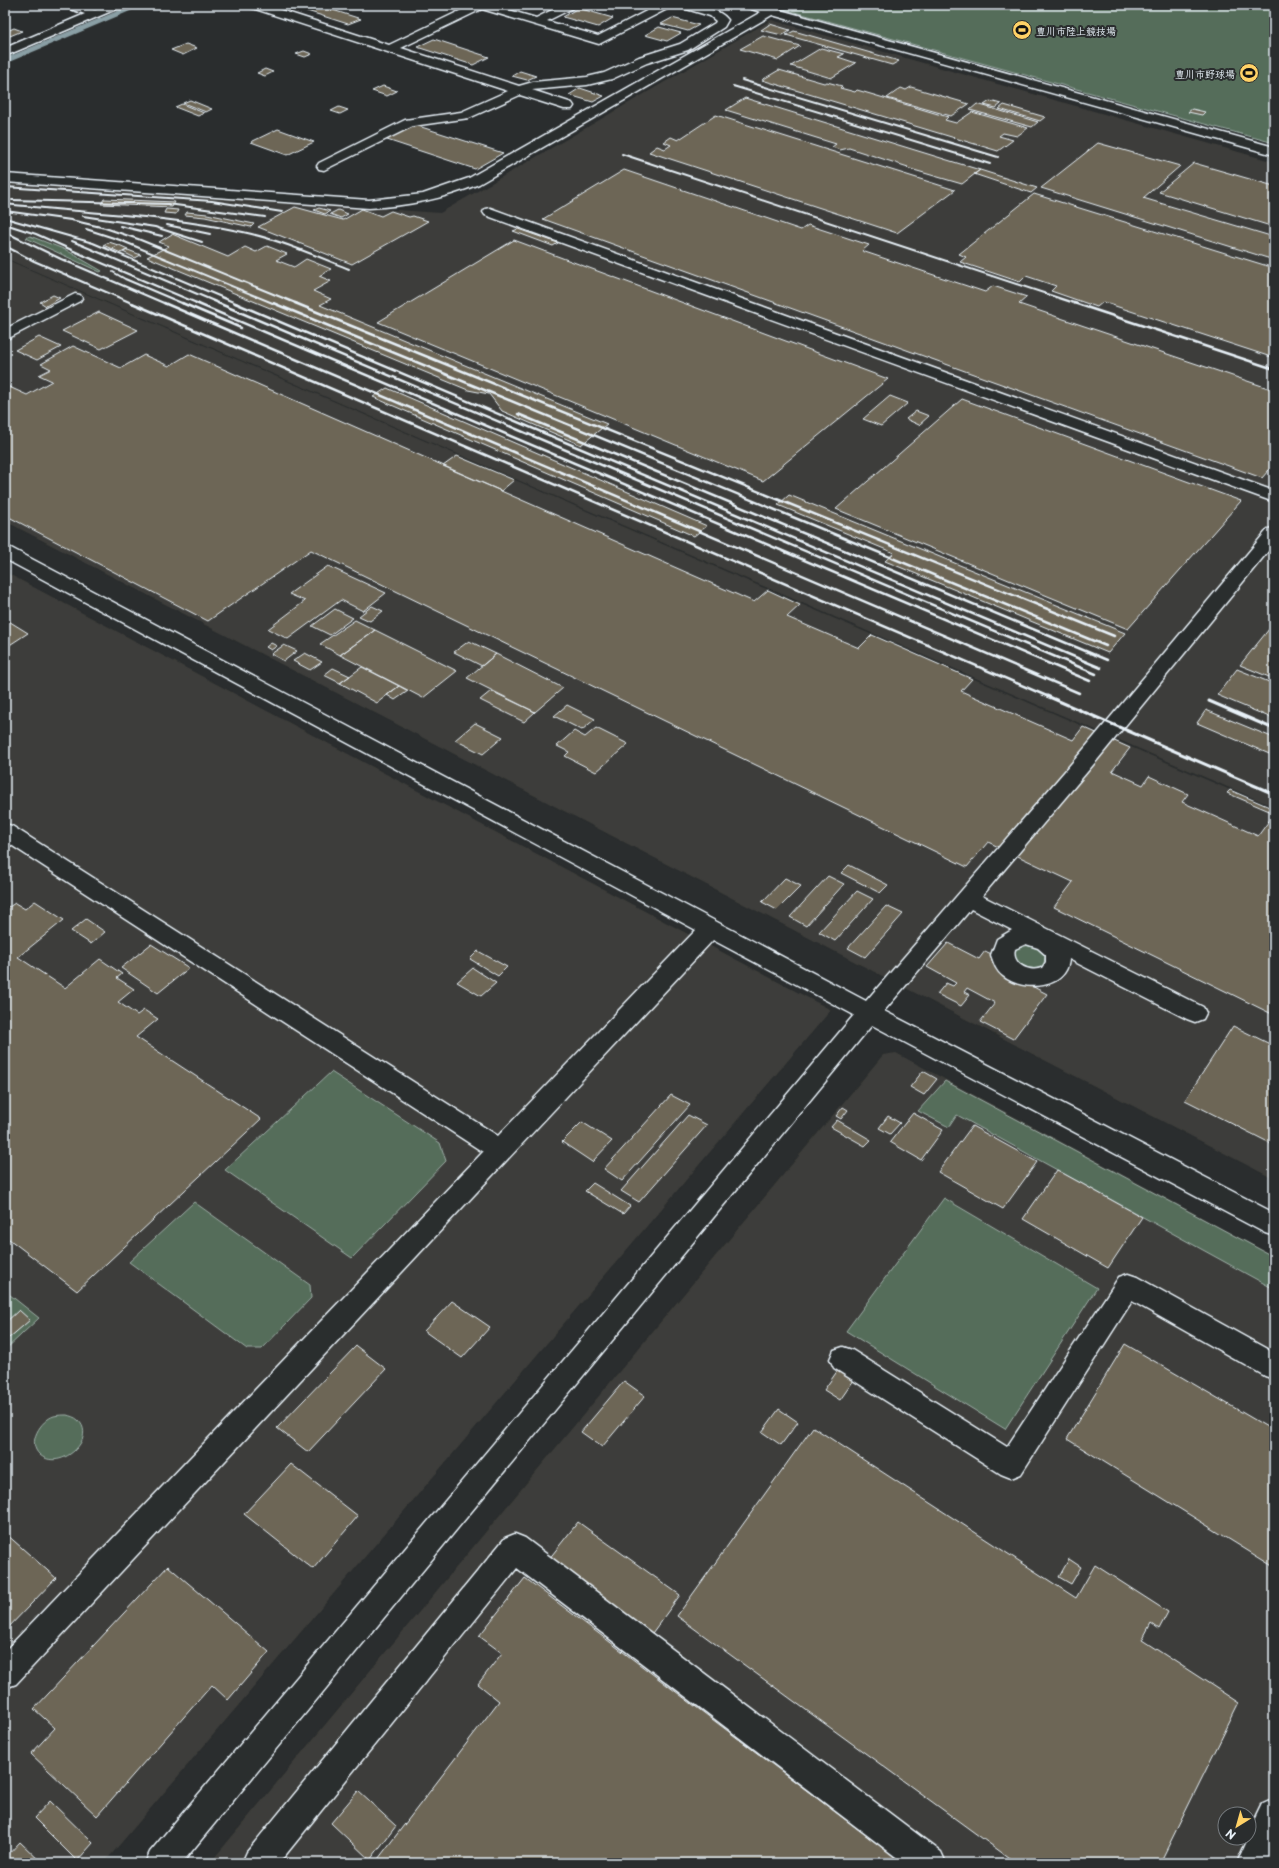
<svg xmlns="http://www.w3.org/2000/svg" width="1279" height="1868" font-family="'Playpen Sans','Klee One',sans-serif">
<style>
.built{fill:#3e3e3a;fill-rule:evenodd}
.green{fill:#556d5a;stroke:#9eafa9}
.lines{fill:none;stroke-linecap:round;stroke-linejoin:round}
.stream{stroke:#8a9fa5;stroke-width:5}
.building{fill:#6d6656;stroke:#e8f1f8}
.minor-casing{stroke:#e8f1f8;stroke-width:3}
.minor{fill:#2a2d2e;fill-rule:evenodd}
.rail-far2{stroke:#e8f1f8;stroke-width:2}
.rail-far1{stroke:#e8f1f8;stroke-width:2.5}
.rail{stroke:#e8f1f8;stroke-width:3}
.labels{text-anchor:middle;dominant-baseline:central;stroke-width:4;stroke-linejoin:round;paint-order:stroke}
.far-poi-label{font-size:10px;font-weight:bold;fill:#e8f1f8;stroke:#2a2d2e;text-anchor:start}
</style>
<rect width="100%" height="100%" fill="#2a2d2e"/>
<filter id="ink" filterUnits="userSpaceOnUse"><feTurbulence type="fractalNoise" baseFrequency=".025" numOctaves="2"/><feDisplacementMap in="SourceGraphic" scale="8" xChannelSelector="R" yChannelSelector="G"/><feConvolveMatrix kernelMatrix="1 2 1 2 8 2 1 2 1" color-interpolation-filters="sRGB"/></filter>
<g filter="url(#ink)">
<!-- built -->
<path class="built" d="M771 20 1274 162V807L5 258V183L440 213Z
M5 259 1274 809V1179L5 521Z
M5 572 831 1010 104 1863H5Z
M896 1053 1274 1256V1863H210L883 1055ZM1225 1814H1249V1838H1225Z"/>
<!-- green -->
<path class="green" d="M769 5H1274V143Z
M30 236 66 250 102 271 100 272 26 238Z
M1029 945 1039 949 1045 956 1044 964C1034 974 1023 967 1014 959V951L1018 948Z
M331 1072 440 1143 446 1161 352 1258 225 1170Z
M945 1081 1274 1257V1289L957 1115 949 1127 918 1111Z
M944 1198 1097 1288 1005 1429 846 1331Z
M194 1202 310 1285 311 1298 262 1349H247L129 1262Z
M5 1291 39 1318 5 1350Z
M67 1415C70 1416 75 1417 78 1420 98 1439 60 1472 40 1455 26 1443 41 1420 54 1416 58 1415 63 1415 67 1415Z"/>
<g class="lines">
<!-- stream -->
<path class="stream" d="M5 61 138 5"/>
</g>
<!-- building -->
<path class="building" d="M288 5H317L361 19 348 24Z
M578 8 613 18 598 27 563 17Z
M672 18 699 25 688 31 661 24Z
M770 24 790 30 782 35 761 30Z
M659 27 681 33 667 41 645 35Z
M14 28 22 31 10 36 5 35V32Z
M794 31 899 61 892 65 786 35Z
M763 36 800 46 778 60 740 49Z
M434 39 489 57 473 65 417 47Z
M186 44 197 48 183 55 171 50Z
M821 48 844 54 838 57 856 63 831 78 791 66Z
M304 51 312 54 305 57 296 54Z
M265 69 273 72 265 76 257 73Z
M779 70 824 83 827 82 842 86 840 88 855 92 857 90 948 117 945 120 956 123 972 112 1028 128 1017 136 1003 133 999 136 1013 140 998 151 762 80Z
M520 71 536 76 527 80 512 76Z
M383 86 397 91 387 96 372 91Z
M911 87 969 104 951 116 887 98 901 88 906 90Z
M580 88 604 96 593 102 569 95Z
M745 98 980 170 962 184 907 168 908 167 849 148 840 150 832 147 836 144 726 110Z
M190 100 212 109 206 112 183 103Z
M990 101 1001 104 996 108 984 105Z
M182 104 204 113 198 116 175 107Z
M977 104 1038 122 1032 127 970 110Z
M1004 105 1045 117 1040 121 999 109Z
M339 107 348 110 340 114 331 111Z
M1192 109 1205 112 1202 115 1188 112Z
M716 115 955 190 897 233 649 152 657 146 665 149 671 145 664 142 671 137 678 140Z
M412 124 503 153 475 169 384 139Z
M278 129 314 142 287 155 251 142Z
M1098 143 1180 166 1143 198 1274 237V260L1041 188Z
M1194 163 1274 186V227L1159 192Z
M624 170 801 230 808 225 869 245 862 251 985 292 993 286 1027 297 1019 304 1274 390V464L1262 478 543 219Z
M980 170 1037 188 1031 193 974 174Z
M1034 194 1274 268V358L1103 302 1097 307 1051 291 1056 286 1026 276 1020 282 960 262 966 257 959 254Z
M104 199 175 202 172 207 101 204Z
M295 207 343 220 362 209 381 216 391 211 409 217 413 216 428 221 352 264 258 227Z
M319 208 330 211 325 214 314 210Z
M166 209 178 210 176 214 164 213Z
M338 210 348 214 341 218 330 214Z
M187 212 207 214 254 224 251 227 205 217 185 215Z
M518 229 558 243 553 246 513 231Z
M172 234 228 257 245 247 256 252 267 246 287 254 276 260 294 267 306 259 331 269 319 276 331 281 313 291 331 299 320 305 607 424 581 445 502 411 489 394 468 390 147 257 169 246 159 242Z
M514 240 888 379 763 481 378 322Z
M109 242 118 245 112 249 103 245Z
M119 245 128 249 121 253 112 249Z
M128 250 141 255 135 258 123 252Z
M53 295 60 298 46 306 40 302Z
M99 312 138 330 101 349 62 331Z
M39 337 61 347 37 360 15 350Z
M73 346 121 368 144 355 169 366 189 354 754 602 768 590 800 605 787 617 859 648 872 635 972 679 961 691 1073 740 1083 727 1130 748 1112 771 1143 785 1149 776 1188 794 1182 802 1258 836 1274 814V1015L1054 907 1073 882 988 842 967 867 311 550 208 621 5 515V385L27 395 52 381 39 375 51 369 41 364Z
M387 388 707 526 694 536 373 397Z
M890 396 908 403 881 426 863 419Z
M962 399 1241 501 1128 629 836 509Z
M916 411 929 416 919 425 906 419Z
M457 456 514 480 501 491 443 466Z
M789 495 1125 633 1108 653 885 561 894 553 778 505Z
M328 566 386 593 363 611 341 600 288 639 268 629 305 601 289 594Z
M372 606 383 611 370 621 359 616Z
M335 609 353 618 330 635 312 626Z
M7 620 28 633 5 648V621Z
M355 620 375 630 340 655 320 644Z
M1274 623V679L1240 665Z
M375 630 457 671 423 698 340 655Z
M469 641 496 654 482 666 454 652Z
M271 643 277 646 271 650 266 647Z
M284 645 297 651 284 661 271 654Z
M305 653 322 662 310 670 293 661Z
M496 654 563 688 535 712 467 678Z
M362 667 399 686 377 703 340 683Z
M333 668 350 676 340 683 324 675Z
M1237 669 1274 684V719L1217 695Z
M399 686 408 691 395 700 387 695Z
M491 691 535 712 524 722 480 700Z
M567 705 595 719 582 730 554 716Z
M1206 710 1274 738V756L1197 723Z
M475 723 503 737 483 754 455 740Z
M596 728 628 744 596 772 565 756 569 752 557 746 574 731 585 737Z
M1230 790 1274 809V813L1227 793Z
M849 865 888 885 880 893 841 873Z
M828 876 844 884 806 926 790 917Z
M785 878 801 886 777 910 762 902Z
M857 891 873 899 835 941 819 932Z
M35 901 64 920 18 957 65 988 100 959 122 974 117 978 134 989 118 1002 137 1015 144 1010 158 1019 136 1037 261 1119 77 1291 5 1236V905L9 907 15 903 25 909Z
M886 906 903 914 865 957 848 948Z
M86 919 105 932 91 944 71 931Z
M948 943 979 959 985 951 1002 959 995 967 1047 994 1013 1039 980 1022 995 1003 967 988 964 992 970 995 961 1006 937 994 946 983 953 986 956 983 927 967Z
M151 944 189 968 158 993 121 968Z
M478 951 507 967 498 976 470 959Z
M473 968 496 983 481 996 457 982Z
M1233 1026 1274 1046V1145L1185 1100Z
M923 1071 937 1079 924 1095 910 1087Z
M671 1095 690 1105 622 1181 604 1169Z
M843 1107 848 1110 841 1119 836 1116Z
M913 1113 943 1130 921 1160 890 1142Z
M688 1115 707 1125 639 1202 621 1191Z
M888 1116 900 1123 890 1134 879 1128Z
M837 1120 871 1140 865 1146 831 1127Z
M582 1122 612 1141 592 1162 562 1142Z
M972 1126 1037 1162 1003 1209 938 1172Z
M1057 1170 1142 1217 1108 1268 1023 1219Z
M593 1183 630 1206 623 1214 585 1191Z
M452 1301 490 1327 462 1358 424 1331Z
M19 1310 30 1320 9 1338 5 1334V1323Z
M1125 1344 1274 1431V1567L1067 1439Z
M356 1346 386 1369 308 1452 277 1428Z
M838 1370 854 1380 840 1400 824 1390Z
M624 1381 645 1396 602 1447 581 1432Z
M779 1409 798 1422 781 1445 762 1432Z
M813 1427 1076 1598 1095 1565 1168 1612 1159 1629 1151 1623 1142 1640 1239 1703 1160 1863H1016L677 1616Z
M291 1464 358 1516 313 1569 244 1514Z
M578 1522 680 1595 647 1640 545 1564Z
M5 1533 56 1578 5 1631Z
M1069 1559 1081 1567 1071 1584 1059 1577Z
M168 1566 269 1652 228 1700 212 1685 97 1816 31 1754 55 1728 34 1709Z
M525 1578 903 1863H375L499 1701 478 1684 502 1653 479 1636Z
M358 1791 396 1826 370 1860 331 1823Z
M50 1801 93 1843 77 1861 34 1818Z
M20 1842 42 1863H5V1858Z"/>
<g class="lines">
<!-- minor casing -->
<g class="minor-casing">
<path id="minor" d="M63 5H80L95 10 107 5H123L121 7 5 56V48L85 14 65 7Z
M247 5H265L389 45 472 5H492L536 18 562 5H574L573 8 547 21 598 36 658 5H673L671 7 599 44 482 9 401 48 519 86 533 82 587 77 604 73 639 57 680 44 715 23 716 21 710 16 680 7 678 5C694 5 717 6 728 20L724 27 688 50 647 63 612 79 587 85 532 90 572 103 574 106 572 109H564L520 95 469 118 413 126 324 170 319 169 317 166 319 163 405 120 461 112 508 91 249 7Z
M743 5H762L1274 147V155L772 15 479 184C443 199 407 206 369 208L5 182V174L369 200 423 194 469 178 761 12 745 7Z
M490 208 1274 491V502L485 215 483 212 485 209Z
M75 294 80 295 82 298 80 301 5 340V329Z
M1274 528V544L1098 759 982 896 1203 1007 1206 1013 1203 1019 1195 1022 1187 1019 1069 959C1067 990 1023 992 1003 976 996 971 994 963 991 955L997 939 1012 930 971 909 884 1011 1274 1213V1236L1265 1233 872 1025 182 1863H145L150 1852 854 1015 713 940 16 1684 5 1688V1651L483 1152 5 841V824L12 826 498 1136 696 930 5 559V547L11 548 866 1001 1084 749 1268 529ZM1026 944 1038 948 1046 955V962L1042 968C1029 973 1011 964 1015 949Z
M1128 1274 1137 1277 1274 1353V1379L1265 1376 1132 1301 1021 1474 1011 1478 1001 1474 834 1368 830 1359 834 1350 843 1347 852 1350 1007 1447 1119 1277Z
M515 1534 525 1538 941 1852 946 1863H904L517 1568 279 1863H242L247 1852 505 1538Z
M1274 1799V1851L1269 1863H1236L1247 1838H1249V1833L1263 1804Z"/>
</g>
<!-- minor -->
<use href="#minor" class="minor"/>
<!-- rail-far2 -->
<path class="rail-far2" d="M742 80 998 157
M733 86 990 164
M622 154 1077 304
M5 187 212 201 282 212
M12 200 168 204 265 217
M5 204C84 213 165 215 243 232 280 240 314 255 349 269
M5 211 71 220 105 228 138 239 298 304
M83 216 155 227 202 242
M5 218 93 243 238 304
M5 224 36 234 94 260
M167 225 210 234
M120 226 162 236
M86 229 120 240 275 304
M5 232 61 259 166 304
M72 241 221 304
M5 246 34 261 134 304
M90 258 199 304
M113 272 125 279 184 304"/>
<!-- rail-far1 -->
<path class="rail-far1" d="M132 303 1049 697
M164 303 1079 693
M182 303 241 328
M196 303 1090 681
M218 303 1096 674
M235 303 1101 668
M273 303 1106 646
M295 303 1114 636
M1074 303 1274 369
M518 414 1107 660"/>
<!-- rail -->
<path class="rail" d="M1047 696 1274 794
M1209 701 1274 729"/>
</g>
</g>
<!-- icons -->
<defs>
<g id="stadium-disc" transform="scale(1)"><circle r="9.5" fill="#ffd166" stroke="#2a2d2e"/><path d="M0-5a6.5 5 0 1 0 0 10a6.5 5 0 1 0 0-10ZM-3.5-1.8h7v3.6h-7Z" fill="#111"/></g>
</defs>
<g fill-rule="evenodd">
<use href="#stadium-disc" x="1022" y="30"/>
<use href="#stadium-disc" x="1249" y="73"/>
</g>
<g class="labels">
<!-- far-poi labels -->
<g class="far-poi-label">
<text x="1036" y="30">豊川市陸上競技場</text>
<text x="1235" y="73" text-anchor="end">豊川市野球場</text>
</g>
</g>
<!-- margin -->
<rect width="1279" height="1868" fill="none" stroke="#2a2d2e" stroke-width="20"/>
<rect x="10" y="10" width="1259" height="1848" fill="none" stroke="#e8f1f8" stroke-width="1.5" filter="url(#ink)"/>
<!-- north arrow -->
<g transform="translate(1237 1826) rotate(217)"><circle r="19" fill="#2a2d2e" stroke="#767b7f"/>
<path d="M0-3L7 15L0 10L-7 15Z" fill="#ffd166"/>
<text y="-6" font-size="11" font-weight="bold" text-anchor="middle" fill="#e8f1f8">N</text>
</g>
</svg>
